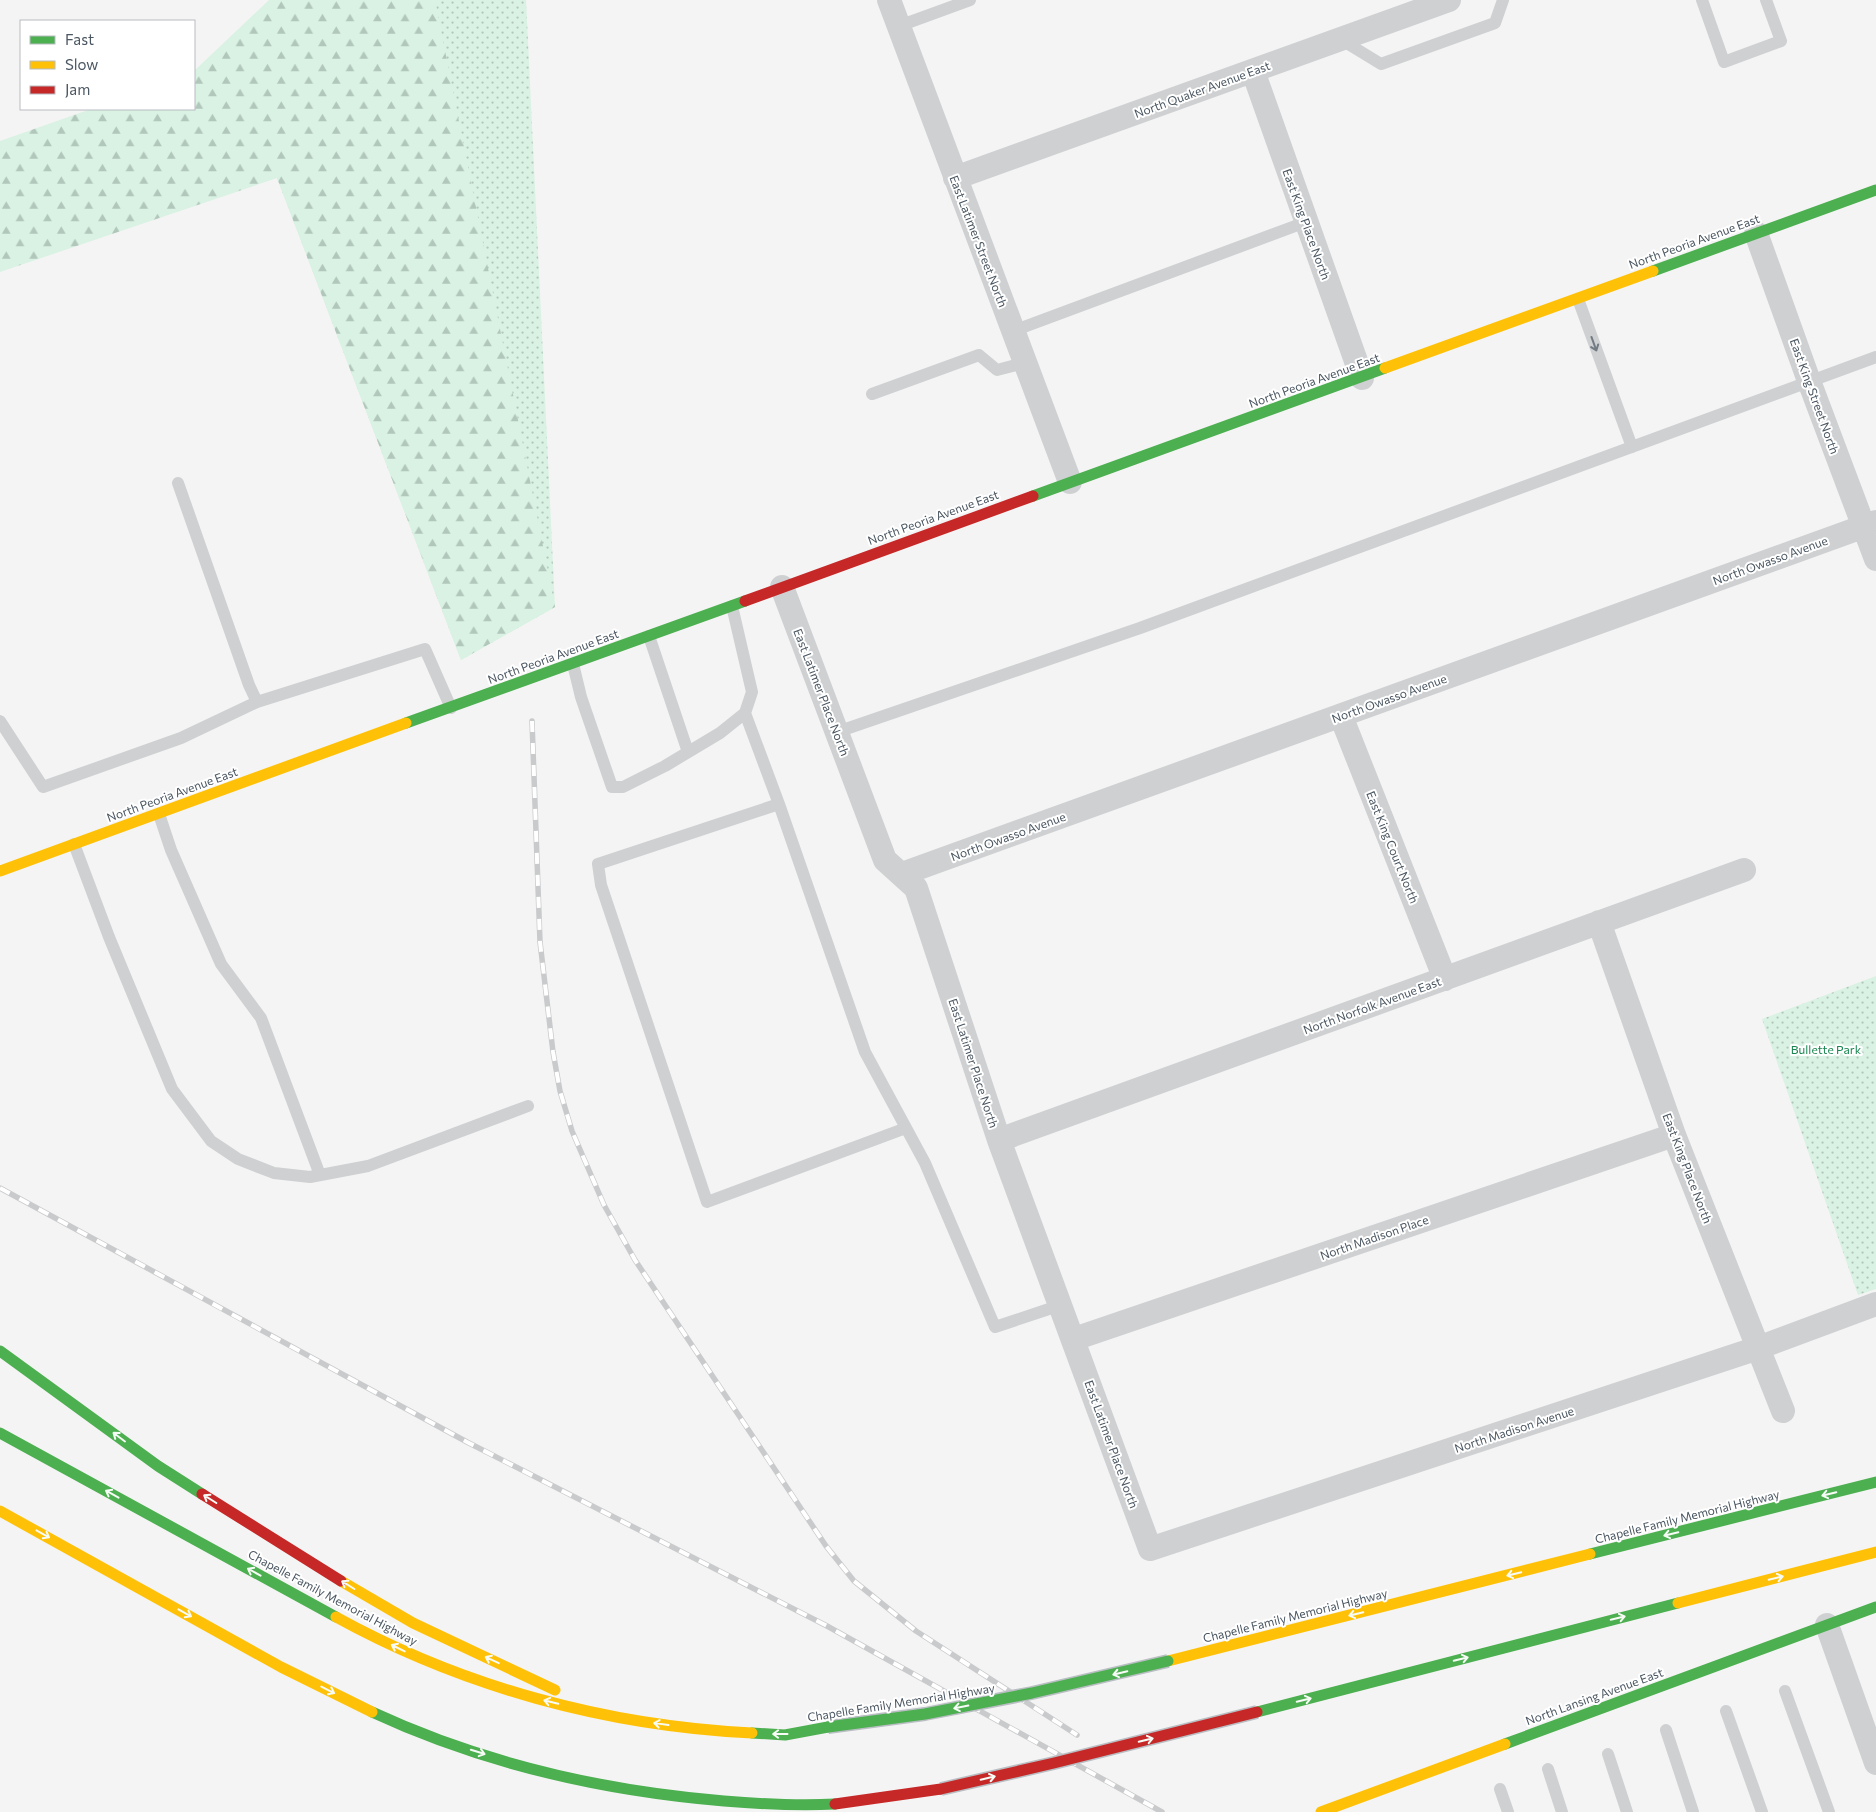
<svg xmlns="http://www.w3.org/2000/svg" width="1876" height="1812" font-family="Commissioner,sans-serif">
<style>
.grass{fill:url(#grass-dots)}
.forest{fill:url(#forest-firs)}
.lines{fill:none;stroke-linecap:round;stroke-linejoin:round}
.lane{stroke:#ced0d2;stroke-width:12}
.street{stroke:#ced0d2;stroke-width:24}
.fast{stroke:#4caf50;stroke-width:11}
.slow{stroke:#ffc107;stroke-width:11}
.jam{stroke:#c62828;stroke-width:11}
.rail-casing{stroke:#c9cacc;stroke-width:5.5}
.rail{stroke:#fff;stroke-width:4;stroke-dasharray:11;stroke-linecap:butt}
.fast-bridge-casing{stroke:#b9bec3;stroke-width:14;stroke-linecap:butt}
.jam-bridge-casing{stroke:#b9bec3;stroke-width:14;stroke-linecap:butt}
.fast-bridge{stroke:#4caf50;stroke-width:11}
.jam-bridge{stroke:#c62828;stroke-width:11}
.oneway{stroke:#727b83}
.oneway2{stroke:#f6fbf6}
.labels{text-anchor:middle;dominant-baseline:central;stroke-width:4;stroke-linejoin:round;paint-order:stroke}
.street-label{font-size:12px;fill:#4a5661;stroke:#fff}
.park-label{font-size:12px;fill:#17864f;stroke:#fff}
</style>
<defs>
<pattern id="grass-dots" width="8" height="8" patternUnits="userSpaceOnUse" patternTransform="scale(1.25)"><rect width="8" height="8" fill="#d9f2e3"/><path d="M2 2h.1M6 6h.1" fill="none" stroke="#b2c7bb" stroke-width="1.8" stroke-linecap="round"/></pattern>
<pattern id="forest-firs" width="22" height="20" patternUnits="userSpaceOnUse" patternTransform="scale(1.25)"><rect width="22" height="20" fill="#d9f2e3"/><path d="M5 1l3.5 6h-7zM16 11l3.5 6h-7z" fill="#b2c7bb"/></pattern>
</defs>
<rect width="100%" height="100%" fill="#f4f4f4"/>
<!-- grass -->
<path class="grass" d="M413 0H526L555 607 461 660 277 178Z
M1876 976V1289L1858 1295 1762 1019Z"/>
<!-- forest -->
<path class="forest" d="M269 0H435L555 607 461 660 277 178 0 272V141L91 109H194V71Z"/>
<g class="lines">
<!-- lane -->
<path class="lane" d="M1702 0 1724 62 1781 41 1766 0
M899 26 970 0
M1340 39 1381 64 1495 23 1503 0
M1578 299 1632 447
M1013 331 1306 222
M872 394 979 355 997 370 1024 363
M178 483 249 685 257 702 425 649 451 708
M649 636 688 752
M573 664 581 697 612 787H623L665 766 720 733 745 713 752 692 732 606
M745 713 779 804 865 1052 925 1163 995 1327 1061 1305
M0 721 43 787 181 738 257 702
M837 732 1140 628 1876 357
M779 804 598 864 601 885 707 1202 906 1128
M159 814 171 850 221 964 261 1018 320 1175
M74 844 109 937 172 1089 211 1141 238 1159 274 1173 310 1177 368 1166 528 1106
M1785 1691 1829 1812
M1726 1711 1762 1812
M1666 1730 1693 1812
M1608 1754 1627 1812
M1548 1769 1562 1812
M1500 1789 1508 1812"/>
<!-- street -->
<path class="street" d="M889 0 1070 482
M1253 71 1362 378
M955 178 1449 0
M1756 233 1809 381 1876 559
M782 587 885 860 916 888 999 1140 1150 1549 1758 1348 1876 1304
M1341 716 1445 979
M902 874 1876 522
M1599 922 1674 1135 1783 1411
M999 1140 1744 870
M1074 1339 1674 1135
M1827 1625 1876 1763"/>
<!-- fast -->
<path class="fast" d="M1653 271 1876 190
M1033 496 1385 368
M406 723 745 601
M0 1351 158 1466 202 1494
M0 1433 336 1617
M1590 1554 1876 1482
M372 1712C482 1763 604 1791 724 1801 761 1804 798 1806 835 1804
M1257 1712 1678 1603
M752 1733 785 1735 828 1727
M1505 1744 1876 1607"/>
<!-- slow -->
<path class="slow" d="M1385 368 1653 271
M0 871 406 723
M0 1511 281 1667 372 1712
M341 1581 413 1623 555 1690
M1678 1603 1876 1552
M336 1617C463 1687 607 1726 752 1733
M1168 1661 1590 1554
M1321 1812 1505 1744"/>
<!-- jam -->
<path class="jam" d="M745 601 1033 496
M202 1494 341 1581
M835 1804 941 1789"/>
<!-- rail casing -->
<g class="rail-casing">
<path id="rail" d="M532 721 540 942 553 1052 560 1091 572 1131 604 1205 635 1260 826 1546 854 1581 916 1631 1077 1735
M0 1188 467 1442 827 1626 1162 1812"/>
</g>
<!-- rail -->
<use href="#rail" class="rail"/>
<!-- fast-bridge casing -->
<g class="fast-bridge-casing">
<path id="fast-bridge" d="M828 1727 925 1714 1032 1693 1168 1661"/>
</g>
<!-- jam-bridge casing -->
<g class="jam-bridge-casing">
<path id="jam-bridge" d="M941 1789 1054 1763 1257 1712"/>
</g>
<!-- fast-bridge -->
<use href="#fast-bridge" class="fast-bridge"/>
<!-- jam-bridge -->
<use href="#jam-bridge" class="jam-bridge"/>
</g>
<!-- one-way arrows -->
<defs><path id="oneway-shaft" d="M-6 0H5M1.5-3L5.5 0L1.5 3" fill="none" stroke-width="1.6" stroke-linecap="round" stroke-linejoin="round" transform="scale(1.25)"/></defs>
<use class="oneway" href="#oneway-shaft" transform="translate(1594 344) rotate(70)"/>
<g class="oneway2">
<use href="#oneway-shaft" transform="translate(119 1437) rotate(-143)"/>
<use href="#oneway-shaft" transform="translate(112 1494) rotate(-151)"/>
<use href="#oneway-shaft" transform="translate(1829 1494) rotate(166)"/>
<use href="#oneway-shaft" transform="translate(210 1499) rotate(-148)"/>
<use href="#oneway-shaft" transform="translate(43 1534) rotate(29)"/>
<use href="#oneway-shaft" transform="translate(1671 1534) rotate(166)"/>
<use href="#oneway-shaft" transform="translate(254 1572) rotate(-151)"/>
<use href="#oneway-shaft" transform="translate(1514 1574) rotate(166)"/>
<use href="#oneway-shaft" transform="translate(1776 1578) rotate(-14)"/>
<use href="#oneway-shaft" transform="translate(348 1585) rotate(-148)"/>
<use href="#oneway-shaft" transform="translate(185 1613) rotate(29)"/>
<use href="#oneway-shaft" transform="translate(1356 1614) rotate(166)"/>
<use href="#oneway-shaft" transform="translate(1618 1618) rotate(-14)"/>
<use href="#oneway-shaft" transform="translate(398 1648) rotate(-154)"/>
<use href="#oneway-shaft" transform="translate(1461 1659) rotate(-14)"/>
<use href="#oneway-shaft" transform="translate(492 1660) rotate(-155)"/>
<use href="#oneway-shaft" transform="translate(1120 1673) rotate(167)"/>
<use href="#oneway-shaft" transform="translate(328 1690) rotate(27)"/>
<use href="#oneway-shaft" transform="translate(1304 1700) rotate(-14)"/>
<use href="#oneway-shaft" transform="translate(551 1702) rotate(-166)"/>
<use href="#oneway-shaft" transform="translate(961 1707) rotate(169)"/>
<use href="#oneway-shaft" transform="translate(661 1724) rotate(-172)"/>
<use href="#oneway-shaft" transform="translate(780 1734) rotate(-180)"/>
<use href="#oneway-shaft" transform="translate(1146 1740) rotate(-14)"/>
<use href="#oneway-shaft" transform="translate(478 1752) rotate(17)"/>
<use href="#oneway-shaft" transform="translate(988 1778) rotate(-13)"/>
</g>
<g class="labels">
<!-- street labels -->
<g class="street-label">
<text transform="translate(1202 89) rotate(-20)">North Quaker Avenue East</text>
<text transform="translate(1307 224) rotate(70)">East King Place North</text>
<text transform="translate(979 241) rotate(69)">East Latimer Street North</text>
<text transform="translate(1694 241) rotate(-20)">North Peoria Avenue East</text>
<text transform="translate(1314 380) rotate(-20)">North Peoria Avenue East</text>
<text transform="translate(1815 396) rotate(70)">East King Street North</text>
<text transform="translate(933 517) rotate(-20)">North Peoria Avenue East</text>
<text transform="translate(1770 560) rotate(-20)">North Owasso Avenue</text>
<text transform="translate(553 656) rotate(-20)">North Peoria Avenue East</text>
<text transform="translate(822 692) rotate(69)">East Latimer Place North</text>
<text transform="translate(1389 698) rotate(-20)">North Owasso Avenue</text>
<text transform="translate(172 794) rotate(-20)">North Peoria Avenue East</text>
<text transform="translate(1008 836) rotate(-20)">North Owasso Avenue</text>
<text transform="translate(1393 847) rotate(68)">East King Court North</text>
<text transform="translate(1372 1005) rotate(-20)">North Norfolk Avenue East</text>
<text transform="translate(974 1063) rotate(72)">East Latimer Place North</text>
<text transform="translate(1688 1168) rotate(69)">East King Place North</text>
<text transform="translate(1374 1237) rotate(-19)">North Madison Place</text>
<text transform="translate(1514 1429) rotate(-18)">North Madison Avenue</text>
<text transform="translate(1112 1444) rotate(70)">East Latimer Place North</text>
<text transform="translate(1687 1516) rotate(-14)">Chapelle Family Memorial Highway</text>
<text transform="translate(333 1597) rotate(28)">Chapelle Family Memorial Highway</text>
<text transform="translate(1295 1615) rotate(-14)">Chapelle Family Memorial Highway</text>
<text transform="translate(1594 1696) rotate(-20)">North Lansing Avenue East</text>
<text transform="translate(901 1702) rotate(-9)">Chapelle Family Memorial Highway</text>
</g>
<!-- park labels -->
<g class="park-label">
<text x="1826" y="1049">Bullette Park</text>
</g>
</g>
<!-- legend -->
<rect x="20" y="20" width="175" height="90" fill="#ffffff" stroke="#b7bbc0"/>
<rect x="30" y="36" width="25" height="8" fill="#4caf50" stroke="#b7bbc0"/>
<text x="65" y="45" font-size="15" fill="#4a5661">Fast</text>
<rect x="30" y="61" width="25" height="8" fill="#ffc107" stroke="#b7bbc0"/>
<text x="65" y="70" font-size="15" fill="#4a5661">Slow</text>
<rect x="30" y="86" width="25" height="8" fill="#c62828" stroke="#b7bbc0"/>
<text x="65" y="95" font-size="15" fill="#4a5661">Jam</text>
</svg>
